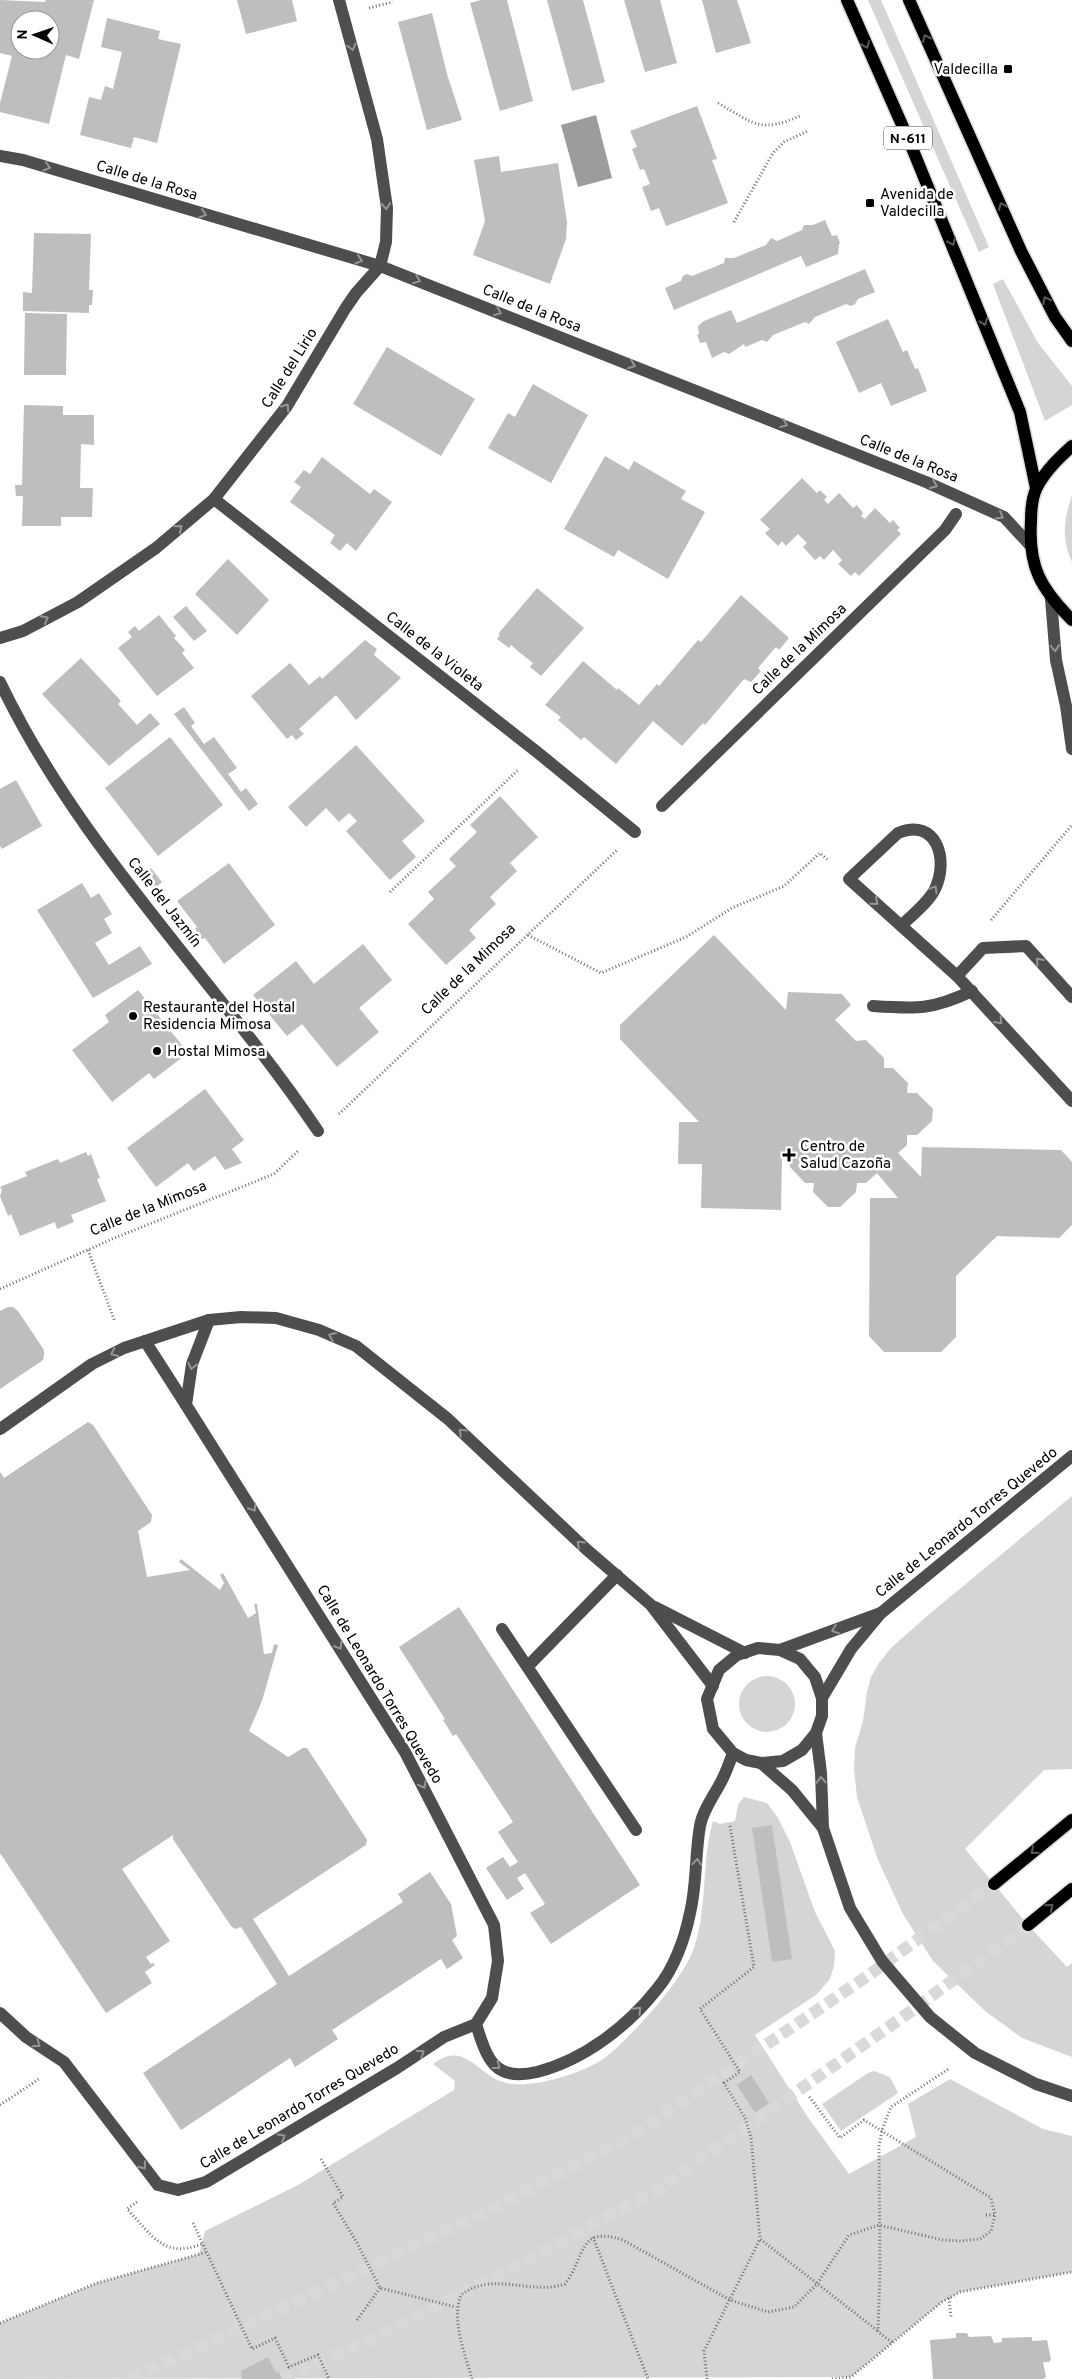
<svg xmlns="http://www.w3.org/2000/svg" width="1072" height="2379" font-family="Overpass,sans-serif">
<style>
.green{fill:#d5d5d5}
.water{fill:#9c9c9c}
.building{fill:#bebebe;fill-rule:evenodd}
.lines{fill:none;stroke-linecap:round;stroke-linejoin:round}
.major-tunnel{stroke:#d9d9d9;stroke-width:12;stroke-dasharray:12 6;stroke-linecap:butt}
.major-casing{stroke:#dbdbdb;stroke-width:15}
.path{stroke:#707070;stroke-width:3;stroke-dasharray:1 2.5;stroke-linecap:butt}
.minor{stroke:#4e4e4e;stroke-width:12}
.major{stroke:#000;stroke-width:12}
.oneway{stroke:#595959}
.oneway2{stroke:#959595}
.poi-dot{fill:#000;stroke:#fff;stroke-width:2}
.labels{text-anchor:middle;stroke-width:5;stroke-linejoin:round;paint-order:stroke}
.shield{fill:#fff;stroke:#4c4c4c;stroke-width:1}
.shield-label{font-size:14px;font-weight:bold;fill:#000}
.poi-label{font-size:15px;fill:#000;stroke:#fff;text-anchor:start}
.street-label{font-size:15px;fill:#000;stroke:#fff}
</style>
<rect width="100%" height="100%" fill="#fff"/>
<!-- green -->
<g class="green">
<path d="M868,0H881L989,247L979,252Z"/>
<path d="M1003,279L1038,343L1072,386V405L1045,421L993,284Z"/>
<path d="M1072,495V562C1061,539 1064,519 1072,495Z"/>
<path d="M1072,1496V1769L1044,1770L965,1849L1028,1925L1067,1967L1072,1963V2057L1022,2038L985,2011L933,1961L903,1914L878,1860L857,1797L854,1769L855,1748L863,1721L867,1692L871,1677L879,1663L891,1648L927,1616Z"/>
<circle cx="767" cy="1704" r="28"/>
<path d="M744,1797L767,1803L778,1818L790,1842L815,1912L835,1951L834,1966L830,1979L816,1995L755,2035L807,2116L849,2174L916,2137L908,2104L950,2079L1043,2129L1072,2136V2272L960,2292L942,2302L851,2377L0,2379V2323L97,2283L199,2254L205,2231L298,2185L454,2090L455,2081L433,2064C466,2039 478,2077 506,2083C532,2089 586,2073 607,2056C633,2035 683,1980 694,1948C708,1907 701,1863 713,1821L720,1824L735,1821L738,1805Z"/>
<path d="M874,2071L890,2077L898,2093L841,2131L822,2104L868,2073Z"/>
</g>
<!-- water -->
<path class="water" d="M596,115L612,178L578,187L561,125Z"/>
<!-- building -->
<g class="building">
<path d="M0,0L45,2L46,0H94L79,59L66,55L49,124L0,112V103L12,56L0,53ZM20,20H50V50H20Z"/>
<path d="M237,0H292L297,21L246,34Z"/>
<path d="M481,0H507L533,101L500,111L470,3Z"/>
<path d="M547,0H583L605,82L572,91Z"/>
<path d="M624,0H660L677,63L645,72Z"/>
<path d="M702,0H737L751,43L716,53Z"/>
<path d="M432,13L447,74L462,120L427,130L398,22Z"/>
<path d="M107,18L160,31L158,39L181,44L157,143L134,137L131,148L80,135L89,97L101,100L105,86L113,89L122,52L101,47Z"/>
<path d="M697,106L717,159L712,160L728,203L666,226L659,208L651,211L642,187L650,184L644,169L640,170L632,149L637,147L630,131Z"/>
<path d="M499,156L501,172L558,163L567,222L566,239L550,284L473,255L485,221L474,160Z"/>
<path d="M825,220L832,236L837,235L840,243L839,244L838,254L806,267L801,256L674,310L665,288L681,281L683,276L687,274L692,276L724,263L725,258H734L766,245L771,238L777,241L802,230L804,225H813Z"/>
<path d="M34,233L91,234L89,290H93L92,305H89V313L23,311V292L32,293Z"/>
<path d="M865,269L875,292L858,299L855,304L851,306L846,304L815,317L809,324L805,322L773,335L767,342L762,340L745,347L744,344L729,354L724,352L712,358L706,342L700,343L697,335L699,334L698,326L704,321L731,310L737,323Z"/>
<path d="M25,313L67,314L66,375H24Z"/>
<path d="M888,319L903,352L907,350L915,369L918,368L927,391L891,406L881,383L859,393L836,342Z"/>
<path d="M387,347L475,399L441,456L353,404Z"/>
<path d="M533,384L588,415L551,483L488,448L508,413L515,417Z"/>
<path d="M24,405L63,406V415H94V445L81,444L80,488H93L92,517H61V526H22L23,496H16L15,485H22Z"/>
<path d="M605,456L629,470L634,461L686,491L681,499L705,512L668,579L618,550L614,557L564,529Z"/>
<path d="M322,457L370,494L374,489L392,502L356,551L347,543L340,551L330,543L335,535L290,502L301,487L294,482L304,470L310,474Z"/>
<path d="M802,478L817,493L820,490L827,497L824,500L828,504L839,493L853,508L857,505L863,513L861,516L865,519L875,508L890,523L893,520L900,528L897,530L901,534L859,576L855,572L851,576L838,564L842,560L833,550L824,560L820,556L815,560L803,547L807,543L798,534L786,546L782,541L778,546L765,533L770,529L760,520Z"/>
<path d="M228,559L269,600L237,635L195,594Z"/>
<path d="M537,588L584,628L541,676L530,667L533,663L519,652L511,645L509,648L497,639L500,635L498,634Z"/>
<path d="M741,595L789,638L779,650L776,647L775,648L758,668L761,671L751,682L744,679L705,725L703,723L682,746L653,721L616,764L584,737L581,740L558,720L561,717L545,705L583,661L617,690L618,688L639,705L657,684L659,686L698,640L701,642Z"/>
<path d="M186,606L207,631L194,641L173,617Z"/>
<path d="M159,615L176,636L174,638L185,650L182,653L194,668L157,696L118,648L132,637L128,632L135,626L139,631Z"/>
<path d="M365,640L377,649L374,655L401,678L356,720L336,695L299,729L304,734L296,740L292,735L287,739L251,696L290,663L309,685L320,676L322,679Z"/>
<path d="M81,658L121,701L118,704L137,725L150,713L160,724L109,766L42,694Z"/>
<path d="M184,707L195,723L191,726L204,744L214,737L237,768L228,774L241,792L246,788L258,804L249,811L174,714Z"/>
<path d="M170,737L223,805L158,856L105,788Z"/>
<path d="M356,745L425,821L402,841L416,857L390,880L346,831L357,821L349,813L339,822L326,808L306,827L288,807Z"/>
<path d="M16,780L42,826L2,849L0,846V789Z"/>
<path d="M500,796L538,837L510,863L517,871L490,897L496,904L469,930L476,938L446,965L408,924L434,899L428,892L456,866L449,859L477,832L470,825Z"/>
<path d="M229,863L275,925L224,964L205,938L202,939L195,929L197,927L177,901Z"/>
<path d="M151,868L162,882L153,890L142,875Z"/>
<path d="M82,883L91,898L99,893L112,914L104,919L112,933L95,943L109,965L140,946L152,964L93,998L37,910Z"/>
<path d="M714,935L786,1010L788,992L842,994L851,1005L835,1020L856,1041L866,1040L884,1058V1068H893L908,1083L907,1093H917L933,1109L932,1121L917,1135H907V1145L898,1153L921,1177L922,1147L1061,1150L1072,1162V1225L1059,1238L997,1236L956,1276V1337L941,1352H884L869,1336L870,1198H898L877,1173L866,1183H857L856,1192L840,1207H828L813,1192L814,1183H805L790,1167V1158L782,1157L781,1210L701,1208L702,1164H678L679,1122H699L620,1039V1025Z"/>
<path d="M363,944L392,980L359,1008L379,1032L337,1067L302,1024L287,1036L253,995L296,961L314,984Z"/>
<path d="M138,990L188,1053L154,1079L149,1073L112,1102L72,1050L109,1022L105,1015Z"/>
<path d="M205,1089L244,1140L232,1149L242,1163L225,1170L215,1156L194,1171L188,1163L156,1187L127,1148Z"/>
<path d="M86,1152L88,1156L91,1154L100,1178L97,1179L106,1201L71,1215L74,1222L57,1229L55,1222L20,1236L11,1214L8,1216L0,1196L2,1190L0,1187L27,1176L25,1172L58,1159L60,1163Z"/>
<path d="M8,1307H13L18,1311L44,1350V1355L43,1360L0,1389V1311Z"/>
<path d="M88,1422L93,1425L152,1515L151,1522L138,1531L147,1577L190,1570L179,1562L181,1559L220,1590L224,1583L220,1575L223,1573L248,1618L256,1613L254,1604H257L264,1654L272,1653L274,1644L278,1645L262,1701L249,1731L288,1757L303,1748H307L367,1840L366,1845L253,1919L289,1976L403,1902L398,1894L430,1872L451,1904L457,1936L452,1940L463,1958L447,1969L441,1959L332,2030L338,2039L295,2067L290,2058L181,2130L143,2073L277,1984L241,1927L235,1929L231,1926L173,1839V1835L122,1869L170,1941L146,1957L151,1964L153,1963L155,1965L145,1972L152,1983L106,2013L0,1853V1472L4,1478Z"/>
<path d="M459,1607L640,1885L551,1944L530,1913L545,1904L525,1873L517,1878L524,1889L507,1900L486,1868L503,1857L510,1867L518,1862L498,1832L513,1822L456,1734L453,1736L443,1720L445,1719L399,1647Z"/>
<path d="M772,1825L792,1959L772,1962L752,1828Z"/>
<path d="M751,2075L769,2103L755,2113L737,2085Z"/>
<path d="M956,2333H967L969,2337L991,2336L994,2343L1002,2342V2338L1032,2337V2341L1047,2340L1051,2359L1049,2362H1043L1046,2377L1043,2379H933L930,2340L956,2338Z"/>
<path d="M268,2357L276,2373L279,2372L282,2379H242L241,2371Z"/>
</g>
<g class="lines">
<!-- major-tunnel -->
<g class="major-tunnel">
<path d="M131,2379L482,2214L630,2137L866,1977L994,1884"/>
<path d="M282,2379L372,2339L512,2268L660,2188L907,2014L1028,1925"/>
</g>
<!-- major casing -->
<g class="major-casing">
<g id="major">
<path d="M847,0L910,143L1020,412L1036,488"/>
<path d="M909,0L1021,251L1055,317L1072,341"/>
<path d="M1072,446C1059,458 1046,470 1037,487C1032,497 1031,510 1031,521C1028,567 1041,589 1072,620"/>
<path d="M994,1884L1072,1820"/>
<path d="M1028,1925L1072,1889"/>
</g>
</g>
<!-- path -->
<g class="path">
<path d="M369,8L393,2"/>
<path d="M718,103C755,124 760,134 802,115"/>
<path d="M734,222L773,153L784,142L808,131"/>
<path d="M390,892L518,770"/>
<path d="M991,920L1072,825"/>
<path d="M528,935L601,973L686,937L732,908L784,886L820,853L829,861"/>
<path d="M339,1114L617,850"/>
<path d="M88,1250L115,1322"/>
<path d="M0,1289L112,1239L274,1174L299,1150"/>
<path d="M730,1826L754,1967L700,2009L740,2072L724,2083L745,2118L751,2137L760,2239"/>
<path d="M0,2105L39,2079"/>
<path d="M321,2159L343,2197L333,2203L357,2243L380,2288L456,2307"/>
<path d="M137,2202L127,2209C152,2235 163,2259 202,2244"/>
<path d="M986,2215H995"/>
<path d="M193,2223L252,2349L275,2338L289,2367L318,2355L329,2379"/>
<path d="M593,2237L648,2379"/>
<path d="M949,2298L951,2317"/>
<path d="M357,2320L380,2288"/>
<path d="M0,2323L97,2283L207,2252"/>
<path d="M892,2342L878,2332L880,2271L879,2146L882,2130L891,2107L950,2068"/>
<path d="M472,2379C465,2353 451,2321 461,2295C494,2270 529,2296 565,2284C586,2257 577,2225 623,2240L730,2300L768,2312L794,2307L817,2284L849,2235L879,2225L943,2240L961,2241L980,2239L991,2231L995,2215L991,2198L864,2120L840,2138L808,2095"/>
<path d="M707,2379L704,2351L760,2239L878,2331"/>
<path d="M832,2379L851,2377L942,2302L960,2292L1072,2272"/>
</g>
<!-- minor -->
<g class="minor">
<path d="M0,156L23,160L380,266L926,482L1004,517L1029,544"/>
<path d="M214,499L537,752L635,832"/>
<path d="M1051,599L1056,660L1066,706L1072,749"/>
<path d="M0,638L23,631L78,602L156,548L214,499L287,406L345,309L356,293L380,266L386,242L387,208L377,139L339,0"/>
<path d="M0,682C79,848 216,980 318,1131"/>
<path d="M662,806L945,530L956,514"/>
<path d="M901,926C912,915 929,902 935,889C949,860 937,817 898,833L849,879L957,976"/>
<path d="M1072,997L1026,946L983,948L957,976L1072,1101"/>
<path d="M873,1006C917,1009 932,1010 972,991"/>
<path d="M145,1341L186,1405"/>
<path d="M0,1429L92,1364L124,1348L209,1320L241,1317L276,1318L319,1330L356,1346L448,1419L586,1549L651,1605L713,1686"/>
<path d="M655,1607L745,1653"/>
<path d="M502,1629L636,1830"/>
<path d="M780,1650L800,1659L815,1677L822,1698V1716L816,1733L802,1750L783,1761L761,1763L746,1760L733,1753L713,1729L707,1699L719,1670L737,1655L758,1648L780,1650L881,1613"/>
<path d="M528,1666L617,1575"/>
<path d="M822,1698L851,1649L881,1613L1072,1456"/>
<path d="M816,1733L821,1773L823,1828L850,1908L882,1961L930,2017L975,2053L1036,2084L1072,2096"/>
<path d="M761,1763L792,1790L823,1828"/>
<path d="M0,2013L26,2037L64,2062L158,2185L178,2190L206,2182L397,2068L444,2037L476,2024L492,1998L498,1961L494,1925L405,1752L186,1405L192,1364L209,1320"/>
<path d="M476,2024C487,2059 494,2082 537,2072C584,2060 628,2026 657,1989C674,1969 685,1938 690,1913C697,1884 695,1854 700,1826C703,1809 716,1793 723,1778C727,1770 730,1761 733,1753"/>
</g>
<!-- major -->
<use href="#major" class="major"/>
</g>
<!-- one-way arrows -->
<defs><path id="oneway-chevron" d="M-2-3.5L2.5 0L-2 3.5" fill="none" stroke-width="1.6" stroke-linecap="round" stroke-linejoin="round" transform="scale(1.25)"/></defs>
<g class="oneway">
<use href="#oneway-chevron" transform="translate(926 38) rotate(-114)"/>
<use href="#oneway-chevron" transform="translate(866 45) rotate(66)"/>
<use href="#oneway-chevron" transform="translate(1002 206) rotate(-114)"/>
<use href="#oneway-chevron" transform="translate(952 242) rotate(67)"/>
<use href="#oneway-chevron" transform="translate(1046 300) rotate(-117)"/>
<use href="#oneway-chevron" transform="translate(984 322) rotate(68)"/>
<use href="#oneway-chevron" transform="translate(1034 1851) rotate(141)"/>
<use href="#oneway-chevron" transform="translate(1050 1907) rotate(-39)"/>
</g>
<g class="oneway2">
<use href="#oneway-chevron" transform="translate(352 47) rotate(75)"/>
<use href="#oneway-chevron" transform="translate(47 167) rotate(17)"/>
<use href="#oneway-chevron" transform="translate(386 206) rotate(85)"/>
<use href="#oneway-chevron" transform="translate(203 214) rotate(17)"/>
<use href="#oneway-chevron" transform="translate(359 260) rotate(17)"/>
<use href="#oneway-chevron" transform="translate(417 280) rotate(21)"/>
<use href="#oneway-chevron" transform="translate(498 312) rotate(22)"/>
<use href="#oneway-chevron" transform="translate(632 365) rotate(21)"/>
<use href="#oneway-chevron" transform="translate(286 407) rotate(-55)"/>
<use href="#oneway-chevron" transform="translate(784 424) rotate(22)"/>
<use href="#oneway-chevron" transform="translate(934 485) rotate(23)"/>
<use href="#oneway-chevron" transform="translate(1000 516) rotate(31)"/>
<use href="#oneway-chevron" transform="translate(179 528) rotate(-41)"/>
<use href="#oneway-chevron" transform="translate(45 619) rotate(-28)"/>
<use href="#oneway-chevron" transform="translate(1055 648) rotate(85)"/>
<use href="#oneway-chevron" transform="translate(934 889) rotate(-59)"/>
<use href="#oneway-chevron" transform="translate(875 902) rotate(41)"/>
<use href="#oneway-chevron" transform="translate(1039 961) rotate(-132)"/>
<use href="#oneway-chevron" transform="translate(999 1021) rotate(48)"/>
<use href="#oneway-chevron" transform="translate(332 1336) rotate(-157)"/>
<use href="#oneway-chevron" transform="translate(114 1353) rotate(155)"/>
<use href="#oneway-chevron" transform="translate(192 1366) rotate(102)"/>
<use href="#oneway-chevron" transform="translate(462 1432) rotate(-136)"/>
<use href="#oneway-chevron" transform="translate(253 1508) rotate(57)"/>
<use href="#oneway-chevron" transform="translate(580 1544) rotate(-137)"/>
<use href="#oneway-chevron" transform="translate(835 1630) rotate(160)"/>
<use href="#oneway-chevron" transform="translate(339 1646) rotate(58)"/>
<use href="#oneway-chevron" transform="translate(821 1780) rotate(-93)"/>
<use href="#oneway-chevron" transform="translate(423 1785) rotate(62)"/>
<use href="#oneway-chevron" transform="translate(697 1862) rotate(-86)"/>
<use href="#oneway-chevron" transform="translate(638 2010) rotate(-47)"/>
<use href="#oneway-chevron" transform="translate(37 2044) rotate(34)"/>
<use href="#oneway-chevron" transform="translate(421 2053) rotate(-33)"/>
<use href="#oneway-chevron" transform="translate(497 2066) rotate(36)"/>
<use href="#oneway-chevron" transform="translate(282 2137) rotate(-31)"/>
<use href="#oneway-chevron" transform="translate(143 2166) rotate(52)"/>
</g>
<!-- markers -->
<g class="poi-dot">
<rect x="1003" y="64" width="10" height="10" rx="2.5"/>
<rect x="865" y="198" width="10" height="10" rx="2.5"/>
<circle cx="133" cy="1016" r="5"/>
<circle cx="157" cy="1051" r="5"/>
<path d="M786.5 1147.5h5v5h5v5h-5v5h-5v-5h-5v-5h5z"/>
</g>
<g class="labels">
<!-- shield labels -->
<rect class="shield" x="884" y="126.5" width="48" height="23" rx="4"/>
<g class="shield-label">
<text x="908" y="143">N-611</text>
</g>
<!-- poi labels -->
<g class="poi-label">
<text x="998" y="74" text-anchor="end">Valdecilla</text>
<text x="880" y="199">Avenida de<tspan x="880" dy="17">Valdecilla</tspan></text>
<text x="143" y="1012">Restaurante del Hostal<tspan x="143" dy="17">Residencia Mimosa</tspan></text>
<text x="167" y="1056">Hostal Mimosa</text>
<text x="800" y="1151">Centro de<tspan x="800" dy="17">Salud Cazoña</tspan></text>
</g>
<!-- street labels -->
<g class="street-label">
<text transform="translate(147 180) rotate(17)" y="5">Calle de la Rosa</text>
<text transform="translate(532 308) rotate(22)" y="5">Calle de la Rosa</text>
<text transform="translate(289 368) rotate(-58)" y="5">Calle del Lirio</text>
<text transform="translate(909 458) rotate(22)" y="5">Calle de la Rosa</text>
<text transform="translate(799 649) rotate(-44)" y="5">Calle de la Mimosa</text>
<text transform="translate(435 651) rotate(38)" y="5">Calle de la Violeta</text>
<text transform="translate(165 902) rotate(52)" y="5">Calle del Jazmín</text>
<text transform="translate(468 969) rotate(-44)" y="5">Calle de la Mimosa</text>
<text transform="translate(148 1208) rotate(-22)" y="5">Calle de la Mimosa</text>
<text transform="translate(966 1522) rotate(-39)" y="5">Calle de Leonardo Torres Quevedo</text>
<text transform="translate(380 1684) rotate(59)" y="5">Calle de Leonardo Torres Quevedo</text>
<text transform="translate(299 2106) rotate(-31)" y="5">Calle de Leonardo Torres Quevedo</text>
</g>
</g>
<!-- north arrow -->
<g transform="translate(35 35) rotate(272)"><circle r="24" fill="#ffffff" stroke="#999999"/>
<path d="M0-4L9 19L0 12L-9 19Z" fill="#000000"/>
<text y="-8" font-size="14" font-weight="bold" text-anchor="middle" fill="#000000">N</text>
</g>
</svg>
